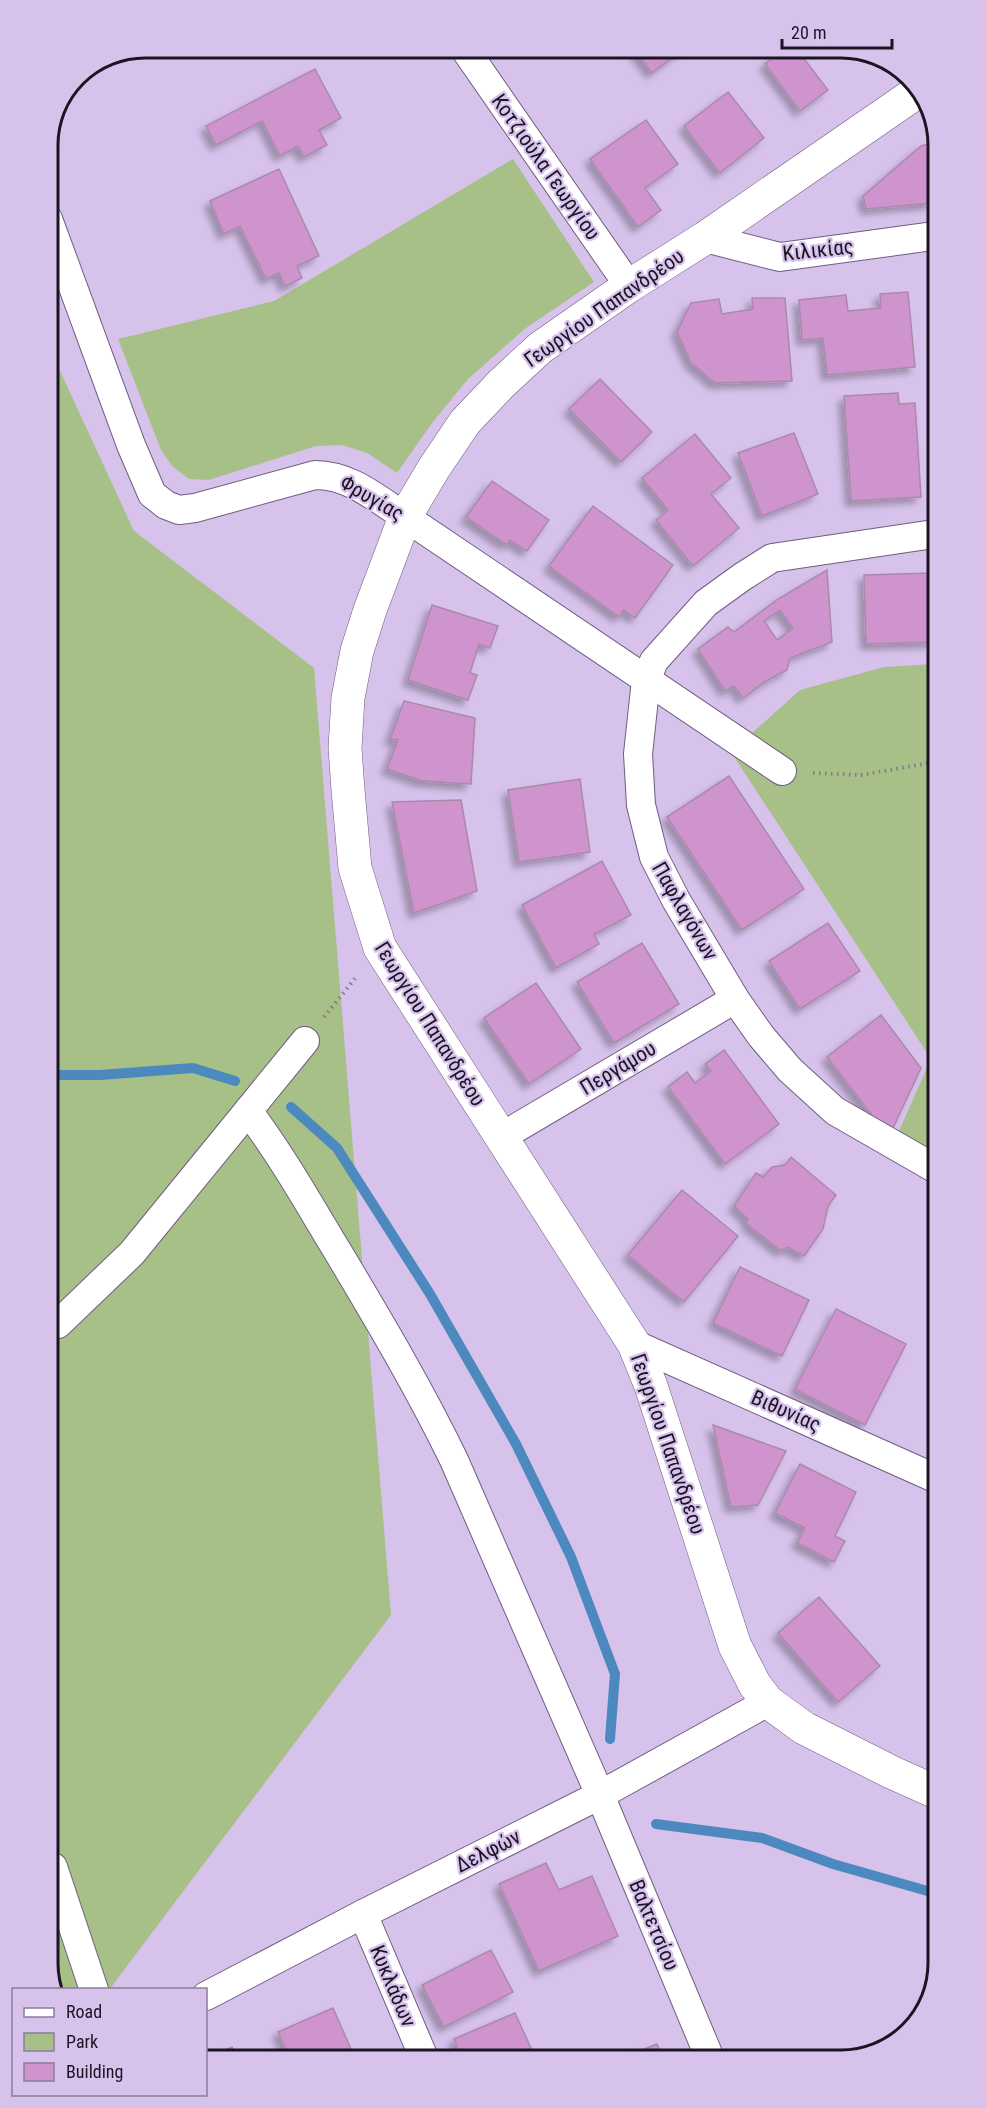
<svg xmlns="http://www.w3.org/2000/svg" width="986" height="2108" font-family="'Roboto Condensed',sans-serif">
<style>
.green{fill:#a7c087}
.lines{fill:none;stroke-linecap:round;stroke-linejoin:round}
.stream{stroke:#4b89bf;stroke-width:10}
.building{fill:#cf94ce;stroke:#ab89aa;stroke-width:1.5;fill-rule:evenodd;filter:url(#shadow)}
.minor-casing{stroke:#705d82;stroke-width:30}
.tertiary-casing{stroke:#705d82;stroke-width:34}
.path{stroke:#867795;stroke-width:4;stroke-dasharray:1.5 4.5;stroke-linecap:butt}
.minor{stroke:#fff;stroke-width:28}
.tertiary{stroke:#fff;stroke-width:33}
.labels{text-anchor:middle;stroke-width:4.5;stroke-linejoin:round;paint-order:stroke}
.street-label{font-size:21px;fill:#1b1422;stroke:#d7c2ec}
.rim{fill:none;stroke:#1b1422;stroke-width:3}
</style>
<defs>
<filter id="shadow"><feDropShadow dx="-5.5" dy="5.5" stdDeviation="3" flood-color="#0004"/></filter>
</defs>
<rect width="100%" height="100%" fill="#d7c2ec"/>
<!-- green -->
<g class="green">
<path d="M513,159L594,282L526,328L468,379L432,423L397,473L367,453L342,445L316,446L209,480L189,479L172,466L161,450L118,339L274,301Z"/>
<path d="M49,347L134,531L314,668L391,1615L109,1990L53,1989Z"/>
<path d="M934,664L936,1152L898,1133L931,1059L731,752L800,690L884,667Z"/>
</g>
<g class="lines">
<!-- stream -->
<g class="stream">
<path d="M51,1075H100L193,1068L235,1081"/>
<path d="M291,1107L337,1148L430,1294L516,1444L571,1557L615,1674L610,1739"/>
<path d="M656,1824L762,1838L833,1864L938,1894"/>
</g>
</g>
<!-- building -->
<g class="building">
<path d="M633,48H685L652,73Z"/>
<path d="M785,48H796L828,90L800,111L765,64Z"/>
<path d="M315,69L341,118L319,130L327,145L304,157L298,146L280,156L262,121L216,145L206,126Z"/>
<path d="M728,92L764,138L720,173L684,126Z"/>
<path d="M646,120L678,164L645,188L661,210L638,227L590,159Z"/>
<path d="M933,143V203L866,209L863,196L921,146Z"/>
<path d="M279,169L319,256L297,266L302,278L285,286L279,273L266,279L240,226L224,234L210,201Z"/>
<path d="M908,292L915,367L827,375L823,338L802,340L799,300L846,295L848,311L881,308L880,294Z"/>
<path d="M752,298H785L792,381L715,383L691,363L677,332L691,303L719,299L722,314L753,309Z"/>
<path d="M600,379L652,432L621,462L569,409Z"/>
<path d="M898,393L899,404L915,403L921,497L851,501L844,396Z"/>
<path d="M794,433L818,494L762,516L738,453Z"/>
<path d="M695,434L731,478L711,494L739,528L693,566L656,520L668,510L642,478Z"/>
<path d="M492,481L549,520L527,551L510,540L507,545L466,517Z"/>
<path d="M593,506L673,565L635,618L624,610L619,617L549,566Z"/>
<path d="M827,570L832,642L790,658L787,670L766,681L743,698L734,686L725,691L698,649L728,627L734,632L778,599ZM780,610L793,628L777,640L764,621Z"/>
<path d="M932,573L934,642L866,644L864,575Z"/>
<path d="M432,605L498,626L490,648L479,644L470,673L477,675L468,700L408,680Z"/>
<path d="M404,701L475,718L471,784L422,781L387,769L398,740L390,739Z"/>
<path d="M729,776L804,889L742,930L667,817Z"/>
<path d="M580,779L590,852L519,862L508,790Z"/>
<path d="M461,800L477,891L414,913L392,802Z"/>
<path d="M602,861L631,915L594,934L599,944L556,968L522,905Z"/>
<path d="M828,923L860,971L800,1009L769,961Z"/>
<path d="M642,943L679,1004L614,1043L577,982Z"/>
<path d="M536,983L581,1049L529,1084L484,1018Z"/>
<path d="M881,1015L921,1068L893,1128L874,1118L827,1057Z"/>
<path d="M724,1050L779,1124L725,1164L668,1087L687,1072L695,1083L711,1071L705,1064Z"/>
<path d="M791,1157L836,1195L828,1206L823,1229L804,1256L788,1247L781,1251L747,1224L748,1219L734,1206L756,1173L763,1177L772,1167L785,1165Z"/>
<path d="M682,1190L738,1236L684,1302L628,1255Z"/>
<path d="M740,1267L809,1300L782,1356L713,1323Z"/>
<path d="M836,1309L906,1344L865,1425L795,1389Z"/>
<path d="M713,1425L786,1451L758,1505L731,1507Z"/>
<path d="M800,1464L856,1492L835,1536L845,1541L834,1562L797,1543L805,1528L775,1513Z"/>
<path d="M819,1597L880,1666L838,1702L778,1633Z"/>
<path d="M546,1863L559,1890L592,1876L618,1936L539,1971L499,1884Z"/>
<path d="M491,1950L513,1992L444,2027L422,1985Z"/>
<path d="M333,2008L355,2058L290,2059L278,2032Z"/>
<path d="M515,2013L535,2057L462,2058L454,2039Z"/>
<path d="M657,2044L662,2056H627Z"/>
<path d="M232,2047L238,2059H206Z"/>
</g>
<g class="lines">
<!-- minor casing -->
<g class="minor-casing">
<g id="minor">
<path d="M464,48L629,286"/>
<path d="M48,219L131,445L152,494L166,505L179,510L195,508L315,475C350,475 376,498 405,517L782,771"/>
<path d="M705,238L780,257L933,236"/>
<path d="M934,534L772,558L742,577L706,603L654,661L646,680L638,754L641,805L654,857L676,900L735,999L761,1036L790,1070L835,1111L936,1169"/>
<path d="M248,1111C283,1157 311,1208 341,1257C381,1324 420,1390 454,1460L600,1795L709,2056"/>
<path d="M501,1137L735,999"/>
<path d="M58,1324L132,1253L305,1041"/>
<path d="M634,1344L937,1479"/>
<path d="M53,1867L94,1990"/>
<path d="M363,1914L424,2058"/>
<path d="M206,1996L363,1914L600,1795L768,1702"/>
</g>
</g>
<!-- tertiary casing -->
<g class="tertiary-casing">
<path id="tertiary" d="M917,92L705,238L629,286L540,348L501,384L465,422L434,468L405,517L370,610L357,651L348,698L345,748L348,790L355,868L380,948L634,1344L651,1386L735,1646L755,1685L768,1702L804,1728L891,1772L938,1793"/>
</g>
<!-- path -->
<g class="path">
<path d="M813,773L861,775L935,762"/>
<path d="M324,1017L357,976"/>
</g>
<!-- minor -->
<use href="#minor" class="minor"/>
<!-- tertiary -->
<use href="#tertiary" class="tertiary"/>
</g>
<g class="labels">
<!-- street labels -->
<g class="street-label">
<text transform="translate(546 167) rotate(55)" y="7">Κοτζιούλα Γεωργίου</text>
<text transform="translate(818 250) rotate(-6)" y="7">Κιλικίας</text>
<text transform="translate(604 308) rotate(-35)" y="7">Γεωργίου Παπανδρέου</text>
<text transform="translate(372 498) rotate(30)" y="7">Φρυγίας</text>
<text transform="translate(685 911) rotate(60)" y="7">Παφλαγόνων</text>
<text transform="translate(430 1024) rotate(58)" y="7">Γεωργίου Παπανδρέου</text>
<text transform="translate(618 1068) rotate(-31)" y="7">Περγάμου</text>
<text transform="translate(786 1411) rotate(24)" y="7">Βιθυνίας</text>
<text transform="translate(668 1444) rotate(71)" y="7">Γεωργίου Παπανδρέου</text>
<text transform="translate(488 1851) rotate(-27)" y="7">Δελφών</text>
<text transform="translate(654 1925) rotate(67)" y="7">Βαλτετσίου</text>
<text transform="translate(393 1986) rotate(67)" y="7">Κυκλάδων</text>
</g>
</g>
<!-- crop -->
<path d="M0 0H986V2108H0ZM145 58H841A87 87 0 0 1 928 145V1963A87 87 0 0 1 841 2050H145A87 87 0 0 1 58 1963V145A87 87 0 0 1 145 58Z" fill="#d7c2ec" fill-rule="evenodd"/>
<path class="rim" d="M145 58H841A87 87 0 0 1 928 145V1963A87 87 0 0 1 841 2050H145A87 87 0 0 1 58 1963V145A87 87 0 0 1 145 58Z"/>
<!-- legend -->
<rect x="12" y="1988" width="195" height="108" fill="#d7c2ec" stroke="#8c7c9b" stroke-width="1.5"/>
<rect x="24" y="2008" width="30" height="9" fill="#ffffff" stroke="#8c7c9b" stroke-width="1.5"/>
<text x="66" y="2018" font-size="18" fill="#1b1422">Road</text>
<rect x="24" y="2033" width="30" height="18" fill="#a7c087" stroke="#8c7c9b" stroke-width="1.5"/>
<text x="66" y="2048" font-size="18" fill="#1b1422">Park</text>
<rect x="24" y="2063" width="30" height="18" fill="#cf94ce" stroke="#8c7c9b" stroke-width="1.5"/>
<text x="66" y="2078" font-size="18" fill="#1b1422">Building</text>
<!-- scale -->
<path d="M782 39v9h110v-9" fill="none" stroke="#1b1422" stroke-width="3"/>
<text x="791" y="39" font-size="18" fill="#1b1422" stroke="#d7c2ec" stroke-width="4.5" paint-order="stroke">20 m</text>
</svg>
